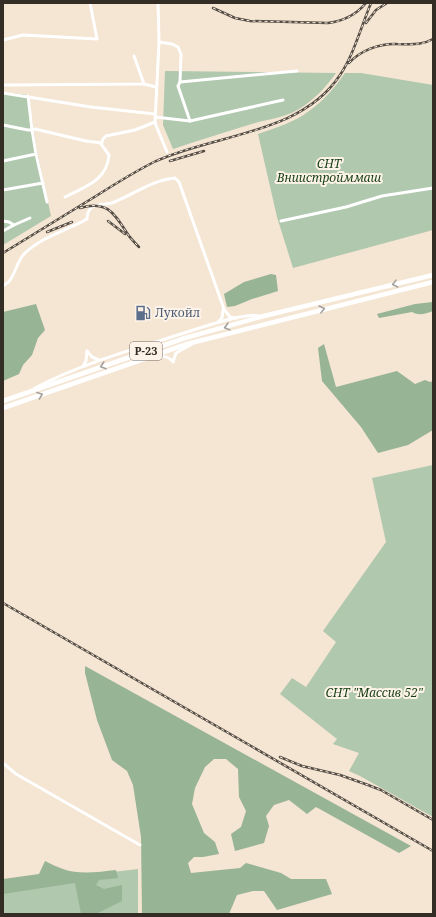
<svg xmlns="http://www.w3.org/2000/svg" width="436" height="917" font-family="'Noto Serif',serif">
<style>
.green{fill:#b0c8ae}
.forest{fill:#97b494}
.lines{fill:none;stroke-linecap:round;stroke-linejoin:round}
.minor{stroke:#fff;stroke-width:3}
.highway{stroke:#fff;stroke-width:4.5}
.rail-casing{stroke:#554d44;stroke-width:2.5}
.rail{stroke:#fdf3e8;stroke-width:1;stroke-dasharray:3;stroke-linecap:butt}
.oneway{stroke:#a3a09d}
.labels{text-anchor:middle;stroke-width:4;stroke-linejoin:round;paint-order:stroke}
.shield{fill:#fdf3e8;stroke:#706860;stroke-width:1}
.shield-label{font-size:11px;font-weight:bold;fill:#332d26}
.park-label{font-size:12px;font-style:italic;fill:#143e12;stroke:#fdf3e8}
.service-label{font-size:12px;fill:#4e5e75;stroke:#fdf3e8;text-anchor:start}
</style>
<rect width="100%" height="100%" fill="#f5e5d3"/>
<!-- green -->
<g class="green">
<path d="M165,71L336,73C326,87 314,100 299,109C286,117 270,119 255,123C228,131 200,140 173,149L163,125Z"/>
<path d="M345,73H361L433,85V230L293,268L277,217L258,134C275,128 295,122 309,111C324,101 335,87 345,73Z"/>
<path d="M3,92L28,95L37,151L51,216L3,245Z"/>
<path d="M433,465V817L360,776L349,771L359,753L333,744L337,739L280,694L292,678L306,687L336,642L323,631L386,542L372,478Z"/>
<path d="M138,869V914H3V885Z"/>
</g>
<!-- forest -->
<g class="forest">
<path d="M271,274L276,275L278,291L252,299L235,306L227,307L224,294L244,282Z"/>
<path d="M433,302V311C425,314 419,316 412,312L379,318L377,314L415,304Z"/>
<path d="M36,304L45,330L38,338L32,355L23,365L19,374L3,381V312Z"/>
<path d="M324,344L336,387L397,371L415,384L425,380L430,382L433,381V430L408,445L378,453L361,427L322,381L318,348Z"/>
<path d="M85,666L411,846L399,853L316,807L307,814L289,800L274,805L266,816L269,826L264,843L235,851L231,834L241,827L246,811L239,797L238,769L226,759H214L205,767L195,788L192,804L204,833L215,842L219,854L203,857H194L188,863L191,873L240,868L246,863L281,873L291,879H326L332,894L277,910L264,891H253L237,895L229,914H142L141,837L133,785L127,771L112,760L97,720L85,673Z"/>
<path d="M45,861C51,864 57,867 63,869C79,875 99,872 116,870L118,878L99,880L96,885L104,889L122,885V901L96,914H81L75,883L3,894V879L39,874Z"/>
</g>
<g class="lines">
<!-- minor -->
<g class="minor">
<path d="M158,3L159,42L155,123L167,152"/>
<path d="M3,40L23,35L97,39L90,3"/>
<path d="M159,42L172,44L178,47L181,54L180,82"/>
<path d="M144,84L156,87"/>
<path d="M3,85L144,84L134,56"/>
<path d="M3,93L91,107L155,114"/>
<path d="M28,96L32,130L35,129L86,141L102,143"/>
<path d="M155,117L190,121L283,100"/>
<path d="M190,121L178,86L180,82L297,71"/>
<path d="M3,125L28,130H32L36,154L3,161"/>
<path d="M36,154L47,202"/>
<path d="M3,190L43,183"/>
<path d="M65,197C84,187 107,181 109,155L101,144L103,139L106,136L135,130L155,122"/>
<path d="M3,221L9,222L14,225L30,218"/>
<path d="M281,221L346,207L382,196L433,188"/>
<path d="M3,231L14,225"/>
<path d="M3,286C5,284 9,283 10,280C16,272 17,261 25,253C43,236 66,231 87,219C87,215 88,211 91,208C97,203 105,205 112,203C133,195 152,180 175,178L179,182L224,309L230,317L237,318"/>
<path d="M218,322L222,318L223,310"/>
<path d="M87,351L92,357L99,360"/>
<path d="M153,358C161,356 168,355 173,362L176,353L192,344"/>
<path d="M83,366L86,361L87,351"/>
<path d="M35,388C81,364 131,350 181,334C200,328 241,313 260,316"/>
<path d="M3,763L16,774L140,845"/>
</g>
<!-- highway -->
<g class="highway">
<path d="M3,401L185,338L264,316L433,275"/>
<path d="M3,408L187,344L433,282"/>
</g>
<!-- rail casing -->
<g class="rail-casing">
<g id="rail">
<path d="M213,8L235,18L250,21L328,23C344,21 356,15 366,3"/>
<path d="M366,23L376,10L387,3"/>
<path d="M349,63C360,51 379,43 397,44C410,44 421,46 433,39"/>
<path d="M170,161L204,151"/>
<path d="M80,208C107,200 114,213 127,233C130,238 135,243 139,247"/>
<path d="M108,221L125,234"/>
<path d="M47,232L72,222"/>
<path d="M3,253C34,234 65,215 96,196C115,184 134,172 154,162C213,134 301,135 340,75C354,54 361,27 371,3"/>
<path d="M3,603L433,851"/>
<path d="M280,757L302,766L340,775L368,785L381,790L433,820"/>
</g>
</g>
<!-- rail -->
<use href="#rail" class="rail"/>
</g>
<!-- one-way arrows -->
<defs><path id="oneway-chevron" d="M-2-3.5L2.5 0L-2 3.5" fill="none" stroke-width="1.6" stroke-linecap="round" stroke-linejoin="round"/></defs>
<g class="oneway">
<use href="#oneway-chevron" transform="translate(395 284) rotate(166)"/>
<use href="#oneway-chevron" transform="translate(322 309) rotate(-14)"/>
<use href="#oneway-chevron" transform="translate(227 327) rotate(165)"/>
<use href="#oneway-chevron" transform="translate(103 366) rotate(161)"/>
<use href="#oneway-chevron" transform="translate(40 395) rotate(-20)"/>
</g>
<!-- icons -->
<defs>
<g id="fuel-bare" transform="scale(1.2)"><path d="M-5.5-6h7V0h2V4h1.3V-2.5L3-4.5l.8-.8L6-3V5H2.5V1h-1V6h-7ZM-4.2-4.7v3.2H.2V-4.7Z" fill="#5c6f8a" stroke="#fdf3e8" stroke-width="2.5" paint-order="stroke"/></g>
</defs>
<g fill-rule="evenodd">
<use href="#fuel-bare" x="143" y="313"/>
</g>
<g class="labels">
<!-- shield labels -->
<rect class="shield" x="130" y="342" width="32" height="18" rx="3"/>
<g class="shield-label">
<text x="146" y="355">Р-23</text>
</g>
<!-- park labels -->
<g class="park-label">
<text x="329" y="168">СНТ<tspan x="329" dy="14">Вниистройммаш</tspan></text>
<text x="374" y="697">СНТ "Массив 52"</text>
</g>
<!-- service labels -->
<g class="service-label">
<text x="155" y="317">Лукойл</text>
</g>
</g>
<!-- border -->
<rect width="436" height="917" fill="none" stroke="#332d26" stroke-width="8"/>
</svg>
